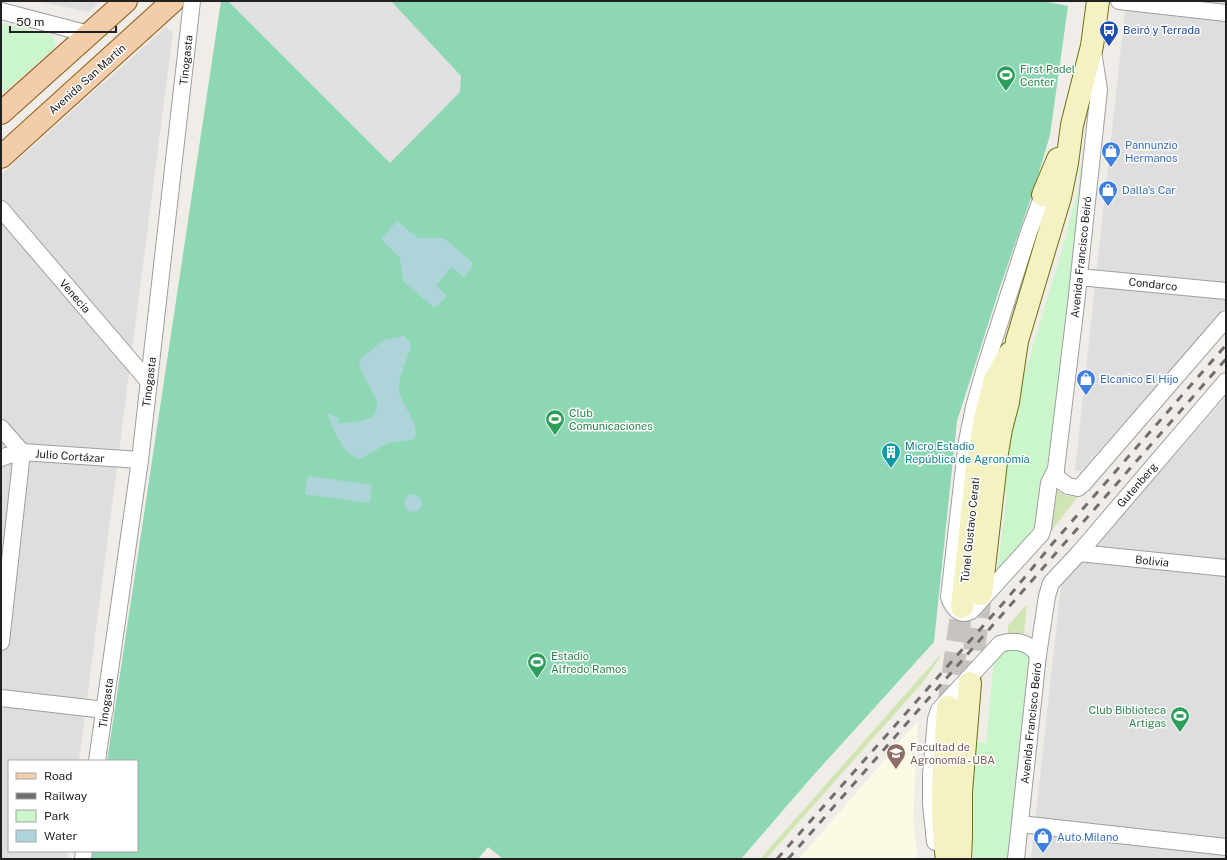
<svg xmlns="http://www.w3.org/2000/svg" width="1227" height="860" font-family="'Public Sans',sans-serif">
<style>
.residential{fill:#dfdede}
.education{fill:#fcfae5}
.grass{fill:#d1e5b3}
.park{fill:#cbf5ca}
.pitch{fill:#8ed7b4}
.parking{fill:#e1e1e1}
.water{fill:#add4d9}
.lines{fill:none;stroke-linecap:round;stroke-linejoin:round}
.secondary-tunnel{stroke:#c7c4c0;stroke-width:22;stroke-dasharray:22 11;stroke-linecap:butt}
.street-casing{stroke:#9e9e9e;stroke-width:18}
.secondary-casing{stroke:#6e6f10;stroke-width:24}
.primary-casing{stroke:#8e570f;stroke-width:24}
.street{stroke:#fff;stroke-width:16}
.secondary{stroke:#f4f2c2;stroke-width:22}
.primary{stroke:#f3ccaa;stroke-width:22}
.rail{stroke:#6f6f6f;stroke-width:3;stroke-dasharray:8 8;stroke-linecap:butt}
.labels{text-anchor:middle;stroke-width:3;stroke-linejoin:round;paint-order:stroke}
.transit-label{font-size:11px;fill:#164399;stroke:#fff;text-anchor:start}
.street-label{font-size:11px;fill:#212121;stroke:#fff}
.leisure-label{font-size:11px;fill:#27864d;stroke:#fff;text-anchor:start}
.shop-label{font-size:11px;fill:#366cbe;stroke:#fff;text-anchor:start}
.culture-label{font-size:11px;fill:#0d838f;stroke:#fff;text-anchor:start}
.education-label{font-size:11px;fill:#785e54;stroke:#fff;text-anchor:start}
</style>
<rect width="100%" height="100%" fill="#f0ede8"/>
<!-- residential -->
<g class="residential">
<path d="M36,1H101L89,12Z"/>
<path d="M1126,1H1226V306L1218,316L1081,471L1075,470Z"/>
<path d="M166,27L173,32L79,761H9V851H68L67,859H1V175Z"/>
<path d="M1226,397V859H1031L1061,585Z"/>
</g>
<!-- education -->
<path class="education" d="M918,721L913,819L918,859H799Z"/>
<!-- grass -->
<g class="grass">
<path d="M1054,487C1060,494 1070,499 1079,495L1049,534Z"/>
<path d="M1027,604L1024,633H1008V626Z"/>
<path d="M940,655L939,659L923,682L766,859H760Z"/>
</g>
<!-- park -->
<g class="park">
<path d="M5,24L53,35L56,47L1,95V27Z"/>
<path d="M1080,166H1086L1060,400L1046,470L1033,530L997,572L1007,494L1000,492L1018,395L1067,234L1068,226L1078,190Z"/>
<path d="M1009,648C1028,651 1030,651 1032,671H1027L1020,781L1011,859H974L971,838L972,742L986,743L994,660L1002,652Z"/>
</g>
<!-- pitch -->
<path class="pitch" d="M221,1H1043L1068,6L1050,135L1033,192L1000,287L957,421L934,642L810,779L741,859H503L488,847L478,859H92L93,851H137V761H107Z"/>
<!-- parking -->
<g class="parking">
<path d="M228,1H391L461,76L460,92L390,163Z"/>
<path d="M1027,671H1032L1020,781L1015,780Z"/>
</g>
<!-- water -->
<g class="water">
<path d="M397,221L418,238H444L472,262L473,267L464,278L452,267L436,285L447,296L438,306L433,307L403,281L400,258L381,239Z"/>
<path d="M404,336L409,341L411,347C408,356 399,378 399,386C399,404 417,418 416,436L413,440L388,443L363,458L358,459C340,450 334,431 327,413L338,418V423C353,423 386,422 375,397C370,386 362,376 359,363L361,358L384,340Z"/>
<path d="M308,476L372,485L370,503L305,494Z"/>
<circle cx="413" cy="503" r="9"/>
</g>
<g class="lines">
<!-- secondary-tunnel -->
<g class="secondary-tunnel">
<path d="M970,683L981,594"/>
<path d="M948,707L962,607"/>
</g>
<!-- street casing -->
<g class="street-casing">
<g id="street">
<path d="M1119,1L1226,13"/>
<path d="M1,11L89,34"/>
<path d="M1093,51L1099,90L1076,304L1056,469V477L1068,486L1078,488L1083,484L1226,319"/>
<path d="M1043,195L1029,232L985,368L974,407L967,441L949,597C952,607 960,617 971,611L1041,534L1043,528L1049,483L1056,469"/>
<path d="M1,209L149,382"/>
<path d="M1079,277L1226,291"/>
<path d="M1,428L22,452L1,642"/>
<path d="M1,458L6,456L22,452L140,460"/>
<path d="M1079,553L1226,568"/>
<path d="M1,698L105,710"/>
<path d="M97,761L140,460L192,1"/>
<path d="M1020,824L1226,847"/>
<path d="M935,842L931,804V774L936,719L939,710L1000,644C1013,639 1030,642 1038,655"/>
<path d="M83,859L84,851"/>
<path d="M1016,859L1038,655L1047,596L1051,583L1079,553L1226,381"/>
</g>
</g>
<!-- secondary casing -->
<g class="secondary-casing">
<g id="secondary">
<path d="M1043,195L1058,159"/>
<path d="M981,594L997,453L1001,429L1008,402L1017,341L1060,197L1067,163L1072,125L1092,46L1098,1"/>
<path d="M962,607L977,467L985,419L995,380L1010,353"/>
<path d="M947,859C939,809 945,757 948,707"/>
<path d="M960,859L961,836V792L970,683"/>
</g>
</g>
<!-- primary casing -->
<g class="primary-casing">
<g id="primary">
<path d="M1,113L126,1"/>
<path d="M1,157L173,1"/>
</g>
</g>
<!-- street -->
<use href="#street" class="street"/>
<!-- secondary -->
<use href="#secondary" class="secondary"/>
<!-- primary -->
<use href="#primary" class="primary"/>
<!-- rail -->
<g class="rail">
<path d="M777,859L1006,600L1053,543L1226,345"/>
<path d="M788,859L1226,359"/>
</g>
</g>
<!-- icons -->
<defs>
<g id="bus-pin" transform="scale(1)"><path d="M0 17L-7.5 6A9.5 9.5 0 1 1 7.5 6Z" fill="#1a4fb4" stroke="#fff"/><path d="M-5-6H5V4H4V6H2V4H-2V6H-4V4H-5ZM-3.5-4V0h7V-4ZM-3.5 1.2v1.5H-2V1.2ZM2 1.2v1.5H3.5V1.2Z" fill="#fff"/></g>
<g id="stadium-pin" transform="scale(1)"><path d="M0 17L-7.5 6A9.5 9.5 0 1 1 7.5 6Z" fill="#2e9e5b" stroke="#fff"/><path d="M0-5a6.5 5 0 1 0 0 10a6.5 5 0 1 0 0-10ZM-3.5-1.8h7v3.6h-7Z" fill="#fff"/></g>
<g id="shop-pin" transform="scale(1)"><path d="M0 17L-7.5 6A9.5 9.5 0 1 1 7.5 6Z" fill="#3f7fe0" stroke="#fff"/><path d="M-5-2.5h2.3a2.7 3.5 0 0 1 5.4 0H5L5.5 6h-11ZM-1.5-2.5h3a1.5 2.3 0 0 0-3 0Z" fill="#fff"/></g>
<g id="building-pin" transform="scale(1)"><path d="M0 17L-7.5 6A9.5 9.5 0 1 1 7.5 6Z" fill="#0f9aa8" stroke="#fff"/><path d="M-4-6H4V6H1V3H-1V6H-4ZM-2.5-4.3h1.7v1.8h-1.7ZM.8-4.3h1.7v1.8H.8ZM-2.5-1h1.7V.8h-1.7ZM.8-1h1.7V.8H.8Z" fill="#fff"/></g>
<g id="university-pin" transform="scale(1)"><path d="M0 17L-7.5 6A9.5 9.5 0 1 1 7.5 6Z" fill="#8d6e63" stroke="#fff"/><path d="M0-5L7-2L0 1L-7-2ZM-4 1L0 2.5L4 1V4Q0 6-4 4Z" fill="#fff"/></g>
</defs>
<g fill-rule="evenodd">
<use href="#bus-pin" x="1109" y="30"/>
<use href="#stadium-pin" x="1006" y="75"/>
<use href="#shop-pin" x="1111" y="151"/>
<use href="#shop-pin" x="1108" y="190"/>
<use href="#shop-pin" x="1086" y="379"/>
<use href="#stadium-pin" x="555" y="419"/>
<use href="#building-pin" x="891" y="452"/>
<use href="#stadium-pin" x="537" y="662"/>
<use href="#stadium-pin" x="1180" y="716"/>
<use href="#university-pin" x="896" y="753"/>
<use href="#shop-pin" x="1043" y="837"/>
</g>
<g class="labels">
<!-- transit labels -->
<g class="transit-label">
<text x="1123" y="34">Beiró y Terrada</text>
</g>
<!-- street labels -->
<g class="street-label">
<text transform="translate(186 60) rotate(-84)" y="4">Tinogasta</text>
<text transform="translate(87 79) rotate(-42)" y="4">Avenida San Martín</text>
<text transform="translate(1081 257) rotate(-84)" y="4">Avenida Francisco Beiró</text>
<text transform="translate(1153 284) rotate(6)" y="4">Condarco</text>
<text transform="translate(75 296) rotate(49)" y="4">Venecia</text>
<text transform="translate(149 382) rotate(-83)" y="4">Tinogasta</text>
<text transform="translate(70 456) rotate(4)" y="4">Julio Cortázar</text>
<text transform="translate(1137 485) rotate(-49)" y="4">Gutenberg</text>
<text transform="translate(970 530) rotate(-84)" y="4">Túnel Gustavo Cerati</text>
<text transform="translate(1152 561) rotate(6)" y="4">Bolivia</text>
<text transform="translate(106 703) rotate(-82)" y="4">Tinogasta</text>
<text transform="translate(1031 723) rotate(-84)" y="4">Avenida Francisco Beiró</text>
</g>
<!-- leisure labels -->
<g class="leisure-label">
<text x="1020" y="73">First Padel<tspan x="1020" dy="13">Center</tspan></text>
<text x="569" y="417">Club<tspan x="569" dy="13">Comunicaciones</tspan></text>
<text x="551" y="660">Estadio<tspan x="551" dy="13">Alfredo Ramos</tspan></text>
<text x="1166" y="714" text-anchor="end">Club Biblioteca<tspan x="1166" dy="13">Artigas</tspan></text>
</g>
<!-- shop labels -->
<g class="shop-label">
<text x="1125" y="149">Pannunzio<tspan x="1125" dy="13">Hermanos</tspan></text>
<text x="1122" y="194">Dalla's Car</text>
<text x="1100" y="383">Elcanico El Hijo</text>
<text x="1057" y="841">Auto Milano</text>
</g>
<!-- culture labels -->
<g class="culture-label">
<text x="905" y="450">Micro Estadio<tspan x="905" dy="13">República de Agronomía</tspan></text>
</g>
<!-- education labels -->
<g class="education-label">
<text x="910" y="751">Facultad de<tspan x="910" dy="13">Agronomía - UBA</tspan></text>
</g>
</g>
<!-- border -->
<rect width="1227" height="860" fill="none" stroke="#212121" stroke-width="4"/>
<!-- legend -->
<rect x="8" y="760" width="130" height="92" fill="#ffffff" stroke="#a6a6a6"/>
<rect x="16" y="773" width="20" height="6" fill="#f3ccaa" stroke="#a6a6a6"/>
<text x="44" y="780" font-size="12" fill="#212121">Road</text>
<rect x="16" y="793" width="20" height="6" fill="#6f6f6f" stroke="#a6a6a6"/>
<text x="44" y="800" font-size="12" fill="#212121">Railway</text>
<rect x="16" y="810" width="20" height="12" fill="#cbf5ca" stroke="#a6a6a6"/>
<text x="44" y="820" font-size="12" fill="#212121">Park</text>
<rect x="16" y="830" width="20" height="12" fill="#add4d9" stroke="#a6a6a6"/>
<text x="44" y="840" font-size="12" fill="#212121">Water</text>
<!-- scale -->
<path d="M10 26v6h106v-6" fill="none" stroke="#212121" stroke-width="2"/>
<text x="16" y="26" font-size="12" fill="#212121" stroke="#ffffff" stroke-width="3" paint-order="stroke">50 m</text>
</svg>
